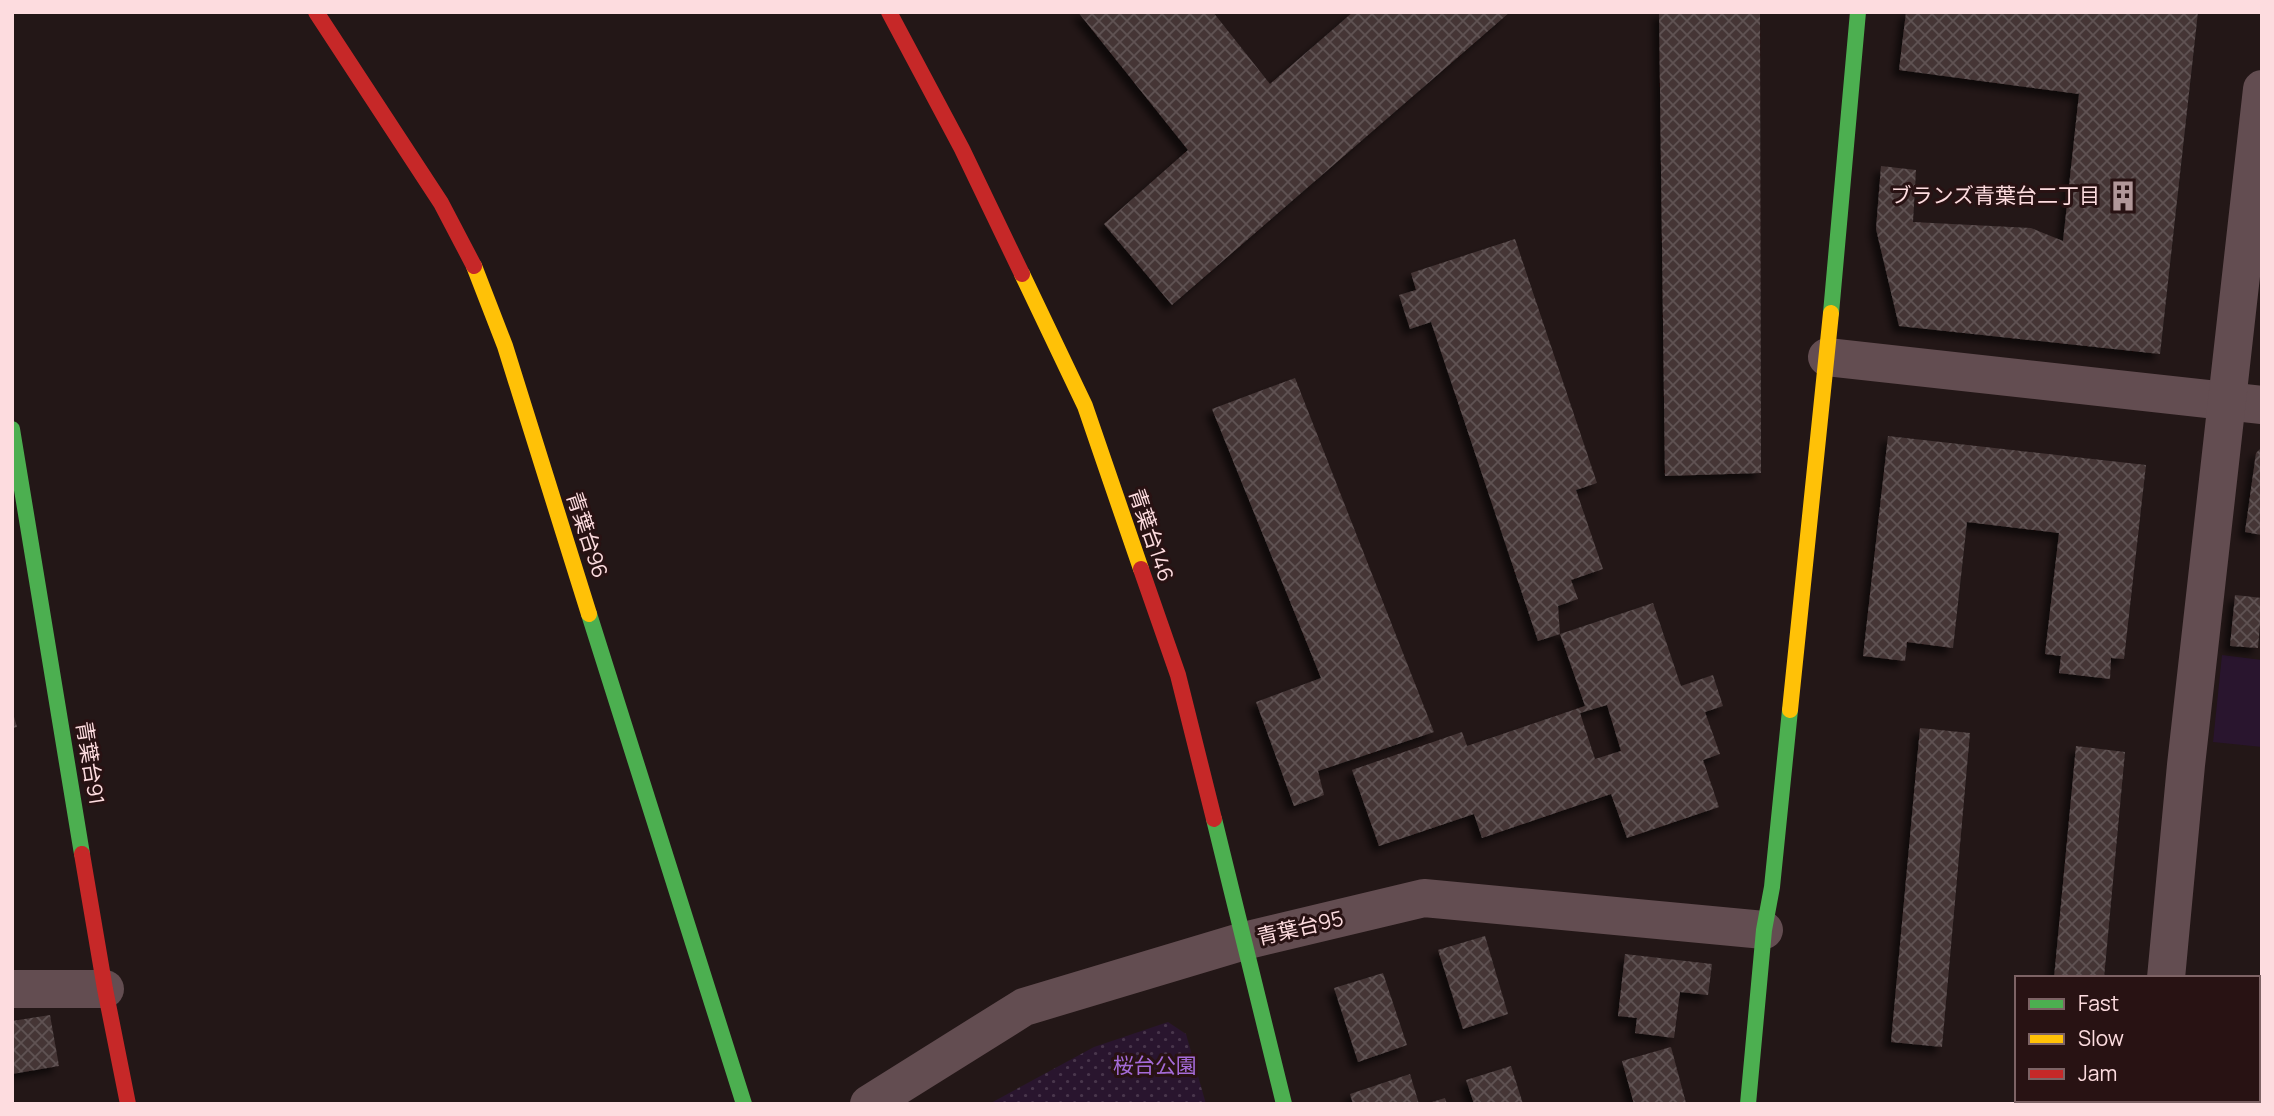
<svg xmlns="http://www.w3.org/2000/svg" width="2274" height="1116" font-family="Manrope,'Noto Sans JP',sans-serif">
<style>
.grass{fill:#29152e}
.park{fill:url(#park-dots)}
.building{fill:url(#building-cross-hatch);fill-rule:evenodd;filter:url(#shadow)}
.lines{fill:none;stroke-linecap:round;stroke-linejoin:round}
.street{stroke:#634d51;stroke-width:38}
.fast{stroke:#4caf50;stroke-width:16}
.slow{stroke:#ffc107;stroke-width:16}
.jam{stroke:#c62828;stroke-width:16}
.labels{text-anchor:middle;stroke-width:6;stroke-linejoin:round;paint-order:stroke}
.poi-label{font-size:21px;fill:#fddcdf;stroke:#281213;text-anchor:end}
.street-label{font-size:21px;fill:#fddcdf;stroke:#281213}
.park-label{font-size:21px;fill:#a56bd9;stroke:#281213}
</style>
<defs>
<pattern id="park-dots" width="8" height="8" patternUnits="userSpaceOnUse" patternTransform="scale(1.75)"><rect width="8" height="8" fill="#29152e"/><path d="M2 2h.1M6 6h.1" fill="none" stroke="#49364c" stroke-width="1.8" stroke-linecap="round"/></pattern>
<pattern id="building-cross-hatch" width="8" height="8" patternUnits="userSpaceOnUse" patternTransform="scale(1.75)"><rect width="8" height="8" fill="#443636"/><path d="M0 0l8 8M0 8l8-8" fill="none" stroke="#605253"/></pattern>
<filter id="shadow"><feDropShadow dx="-6" dy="6" stdDeviation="3.5" flood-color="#0009"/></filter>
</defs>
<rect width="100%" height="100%" fill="#231717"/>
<!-- grass -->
<path class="grass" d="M2222,655L2262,660V747L2213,742Z"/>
<!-- park -->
<path class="park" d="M1168,1022L1186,1034L1206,1104H989L1094,1047Z"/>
<!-- building -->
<g class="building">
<path d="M1078,12H1213L1270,84L1353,12H1510L1172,305L1104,224L1188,150Z"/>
<path d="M1659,12H1760L1761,473L1665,476Z"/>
<path d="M1906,12H2198L2160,354L1899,326L1876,229L1881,166L1916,170L1913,222L2031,228L2063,241L2079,94L1899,70Z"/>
<path d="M1515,239L1597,483L1576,490L1603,569L1571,580L1578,599L1558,606L1560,634L1538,641L1431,322L1410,329L1399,295L1416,290L1411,273Z"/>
<path d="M1295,378L1434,732L1318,771L1324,795L1294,806L1256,702L1321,678L1212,409Z"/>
<path d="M1888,436L2146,465L2124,659L2111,658L2110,679L2059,673L2061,656L2045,654L2059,533L1967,522L1953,648L1907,642L1905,661L1863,656Z"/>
<path d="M2262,447V535L2245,532L2256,453Z"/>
<path d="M2235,595L2262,598L2258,648L2230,646Z"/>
<path d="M1653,603L1681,686L1713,675L1723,706L1705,712L1720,754L1703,760L1719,807L1627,838L1611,794L1482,838L1474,814L1379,846L1352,770L1462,732L1467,746L1585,706L1560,634ZM1607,705L1621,751L1595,759L1580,713Z"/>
<path d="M12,710L17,727L12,728Z"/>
<path d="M1920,728L1970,733L1942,1047L1891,1042Z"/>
<path d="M2076,746L2125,752L2104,978H2054Z"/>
<path d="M1485,936L1508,1014L1463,1029L1438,950Z"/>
<path d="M1625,954L1712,964L1708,995L1680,992L1674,1038L1635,1033L1637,1018L1618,1016Z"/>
<path d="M1383,973L1407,1045L1358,1062L1334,988Z"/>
<path d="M50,1015L59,1066L12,1074V1021Z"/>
<path d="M1671,1047L1686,1103L1634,1104L1622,1061Z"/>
<path d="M1511,1066L1523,1104H1474L1466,1080Z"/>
<path d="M2258,1068H2262V1104H2189V1100H2258Z"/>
<path d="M1410,1074L1419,1104H1353L1350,1094Z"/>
<path d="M1445,1098L1447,1104H1429V1103Z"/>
</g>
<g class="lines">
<!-- street -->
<g class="street">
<path d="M1827,357L2262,405"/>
<path d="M2166,978L2186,765L2262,89"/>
<path d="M12,989H105"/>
<path d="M869,1104L1024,1007L1244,941L1424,898L1764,930"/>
<path d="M2154,1104L2155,1100"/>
</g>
<!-- fast -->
<g class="fast">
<path d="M1831,313L1858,12"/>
<path d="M12,429L82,854"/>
<path d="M589,614L744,1104"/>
<path d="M1214,819L1284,1104"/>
<path d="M1748,1104L1764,930L1772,887L1790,710"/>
</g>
<!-- slow -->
<g class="slow">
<path d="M474,266L505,346L589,614"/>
<path d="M1022,274L1085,406L1141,569"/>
<path d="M1790,710L1831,313"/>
</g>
<!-- jam -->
<g class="jam">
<path d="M316,12L441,203L474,266"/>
<path d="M889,12L962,149L1022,274"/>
<path d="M1141,569L1178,675L1214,819"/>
<path d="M82,854L105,989L128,1104"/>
</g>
</g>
<!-- icons -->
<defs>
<g id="building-bare" transform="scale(2.415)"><path d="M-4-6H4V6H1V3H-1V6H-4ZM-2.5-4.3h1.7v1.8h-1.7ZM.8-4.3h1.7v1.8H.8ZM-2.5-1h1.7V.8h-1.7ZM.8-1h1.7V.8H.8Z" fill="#b19799" stroke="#281213" stroke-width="2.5" paint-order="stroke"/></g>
</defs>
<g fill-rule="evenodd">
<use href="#building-bare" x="2123" y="196"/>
</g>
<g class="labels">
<!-- poi labels -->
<g class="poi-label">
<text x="2100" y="203">ブランズ青葉台二丁目</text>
</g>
<!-- street labels -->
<g class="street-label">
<text transform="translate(587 535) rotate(72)" y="7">青葉台96</text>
<text transform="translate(1151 535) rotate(71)" y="7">青葉台146</text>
<text transform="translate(90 763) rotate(81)" y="7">青葉台91</text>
<text transform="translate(1300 928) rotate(-13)" y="7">青葉台95</text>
</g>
<!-- park labels -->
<g class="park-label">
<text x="1155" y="1073">桜台公園</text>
</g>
</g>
<!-- border -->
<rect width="2274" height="1116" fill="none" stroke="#fddcdf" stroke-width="28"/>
<!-- legend -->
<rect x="2015" y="976" width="245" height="126" fill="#281213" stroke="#7d6365" stroke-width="2"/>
<rect x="2029" y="999" width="35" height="10" fill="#4caf50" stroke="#7d6365" stroke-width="2"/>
<text x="2078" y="1011" font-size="21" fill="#fddcdf">Fast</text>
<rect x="2029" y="1034" width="35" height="10" fill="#ffc107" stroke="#7d6365" stroke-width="2"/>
<text x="2078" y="1046" font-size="21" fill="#fddcdf">Slow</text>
<rect x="2029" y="1069" width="35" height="10" fill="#c62828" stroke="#7d6365" stroke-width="2"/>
<text x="2078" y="1081" font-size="21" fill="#fddcdf">Jam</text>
</svg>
